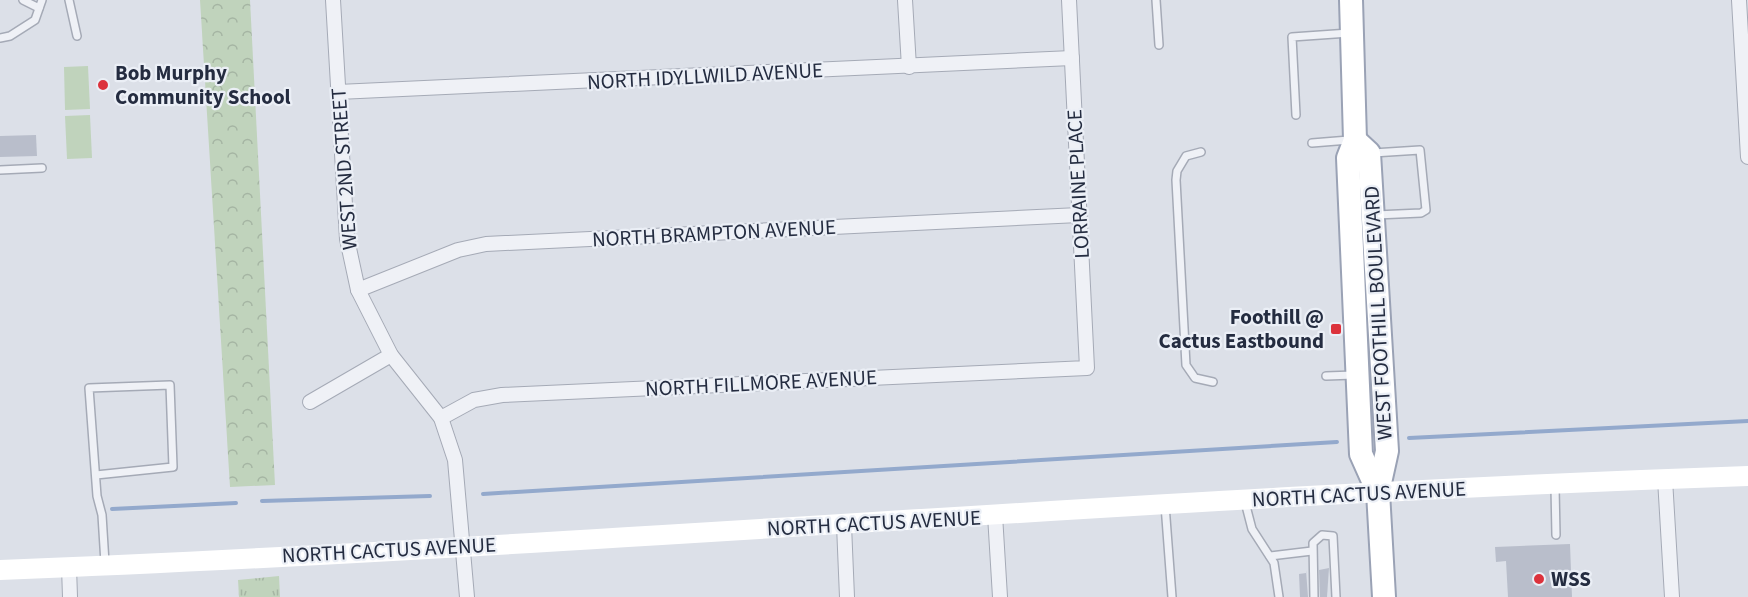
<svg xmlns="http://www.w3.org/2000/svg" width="1748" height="597" font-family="'Source Sans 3',sans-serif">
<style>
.grass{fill:url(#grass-tufts)}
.park{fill:url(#park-crowns)}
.pitch{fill:#c0d3bc}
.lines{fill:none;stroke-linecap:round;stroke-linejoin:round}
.stream{stroke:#93a9cc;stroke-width:4}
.building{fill:#b9becb}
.lane-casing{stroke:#a5aab6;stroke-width:10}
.street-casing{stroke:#a5aab6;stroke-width:16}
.primary-casing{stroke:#9aa2b5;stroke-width:26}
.lane{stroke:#eff1f6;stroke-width:7}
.street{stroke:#eff1f6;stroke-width:14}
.secondary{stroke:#fff;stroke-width:20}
.primary{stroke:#fff;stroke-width:22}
.poi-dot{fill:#dc323c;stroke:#ebeff6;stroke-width:2}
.labels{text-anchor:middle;stroke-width:4.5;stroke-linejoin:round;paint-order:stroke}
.poi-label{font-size:21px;font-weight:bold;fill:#242c40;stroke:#ebeff6;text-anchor:start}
.street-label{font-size:21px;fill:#242c40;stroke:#ebeff6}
</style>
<defs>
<pattern id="grass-tufts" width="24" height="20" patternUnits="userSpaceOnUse" patternTransform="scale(1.5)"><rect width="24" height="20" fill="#c0d3bc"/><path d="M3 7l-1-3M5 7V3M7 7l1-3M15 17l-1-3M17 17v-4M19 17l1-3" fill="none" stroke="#a5b5a3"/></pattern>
<pattern id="park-crowns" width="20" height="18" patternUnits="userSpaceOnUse" patternTransform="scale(1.5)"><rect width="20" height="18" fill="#c0d3bc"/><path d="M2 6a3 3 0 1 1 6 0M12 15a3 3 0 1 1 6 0" fill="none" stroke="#a5b5a3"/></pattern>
</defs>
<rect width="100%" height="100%" fill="#dce0e8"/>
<!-- grass -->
<path class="grass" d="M279,576L280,597H239L238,580Z"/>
<!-- park -->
<path class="park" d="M200,0H250L275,485L230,487Z"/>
<!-- pitch -->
<g class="pitch">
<path d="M88,66L90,109L65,110L64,67Z"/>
<path d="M90,115L92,158L67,159L65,116Z"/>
</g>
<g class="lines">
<!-- stream -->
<g class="stream">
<path d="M1409,438L1748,421"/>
<path d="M483,494L1337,442"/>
<path d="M262,501L430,496"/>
<path d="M112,509L236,503"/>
</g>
</g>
<!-- building -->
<g class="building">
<path d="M36,135L37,156L0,157V136Z"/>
<path d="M1570,544L1572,597H1508L1506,561L1496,562L1495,547Z"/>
<path d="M1329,568L1327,597H1320L1319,570Z"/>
<path d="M1306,570L1308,597H1300L1299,574L1306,573Z"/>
</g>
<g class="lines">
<!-- lane casing -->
<g class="lane-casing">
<g id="lane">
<path d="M23,0L39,8"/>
<path d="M69,0L77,36"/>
<path d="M1156,0L1159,45"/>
<path d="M0,38L10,36L35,20L42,0"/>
<path d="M1296,115L1292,37L1349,33"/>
<path d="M1312,143L1349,140"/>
<path d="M1201,152L1186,156L1177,171L1176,180L1186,365L1195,378L1213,382"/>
<path d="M1373,153L1420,150L1426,210L1421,213L1376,215"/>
<path d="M0,170L42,168"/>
<path d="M1326,376L1354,375"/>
<path d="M96,475L173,467L170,385L89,388L97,496L102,515L105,563"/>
<path d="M1555,487L1556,535"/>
<path d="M1245,502L1252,529L1274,563L1279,597"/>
<path d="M1165,505L1172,597"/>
<path d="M1270,556L1312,551"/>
<path d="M1314,597L1313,543L1322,535L1333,536L1336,597"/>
</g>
</g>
<!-- street casing -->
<g class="street-casing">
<g id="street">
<path d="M333,0L347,239L358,290L391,355L441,418L455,460L467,597"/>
<path d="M905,0L909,67"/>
<path d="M1739,0L1748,157"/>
<path d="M338,92L1072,58"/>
<path d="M358,290L458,250L486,244L1079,215"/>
<path d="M310,402L391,355"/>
<path d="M441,418L474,400L502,395L1087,368L1069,0"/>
<path d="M1665,479L1672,597"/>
<path d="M995,515L1000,597"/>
<path d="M844,525L847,597"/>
<path d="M69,567L70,597"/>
</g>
</g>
<!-- primary casing -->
<g class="primary-casing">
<g id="primary">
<path d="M1351,0L1355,140L1348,158L1361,454L1378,492"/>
<path d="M1355,140L1369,153L1387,451L1378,492L1384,597"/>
</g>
</g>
<!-- lane -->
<use href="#lane" class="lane"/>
<!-- street -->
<use href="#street" class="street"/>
<!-- secondary -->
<path class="secondary" d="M0,570C583,547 1165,496 1748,476"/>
<!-- primary -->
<use href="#primary" class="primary"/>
</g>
<!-- markers -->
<g class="poi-dot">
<circle cx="103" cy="85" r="6"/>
<rect x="1330" y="323" width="12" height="12" rx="3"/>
<circle cx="1539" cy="579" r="6"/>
</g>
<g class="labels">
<!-- poi labels -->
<g class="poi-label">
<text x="115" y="80">Bob Murphy<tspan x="115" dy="24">Community School</tspan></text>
<text x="1324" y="324" text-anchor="end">Foothill @<tspan x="1324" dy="24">Cactus Eastbound</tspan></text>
<text x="1551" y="586">WSS</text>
</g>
<!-- street labels -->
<g class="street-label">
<text transform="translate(705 76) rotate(-3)" y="7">NORTH IDYLLWILD AVENUE</text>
<text transform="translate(344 169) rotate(-94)" y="7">WEST 2ND STREET</text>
<text transform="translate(1078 184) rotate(-93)" y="7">LORRAINE PLACE</text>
<text transform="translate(714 233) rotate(-3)" y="7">NORTH BRAMPTON AVENUE</text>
<text transform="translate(1378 313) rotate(-93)" y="7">WEST FOOTHILL BOULEVARD</text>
<text transform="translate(761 383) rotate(-3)" y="7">NORTH FILLMORE AVENUE</text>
<text transform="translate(1359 494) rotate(-3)" y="7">NORTH CACTUS AVENUE</text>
<text transform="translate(874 523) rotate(-3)" y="7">NORTH CACTUS AVENUE</text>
<text transform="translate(389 550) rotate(-3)" y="7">NORTH CACTUS AVENUE</text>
</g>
</g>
</svg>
